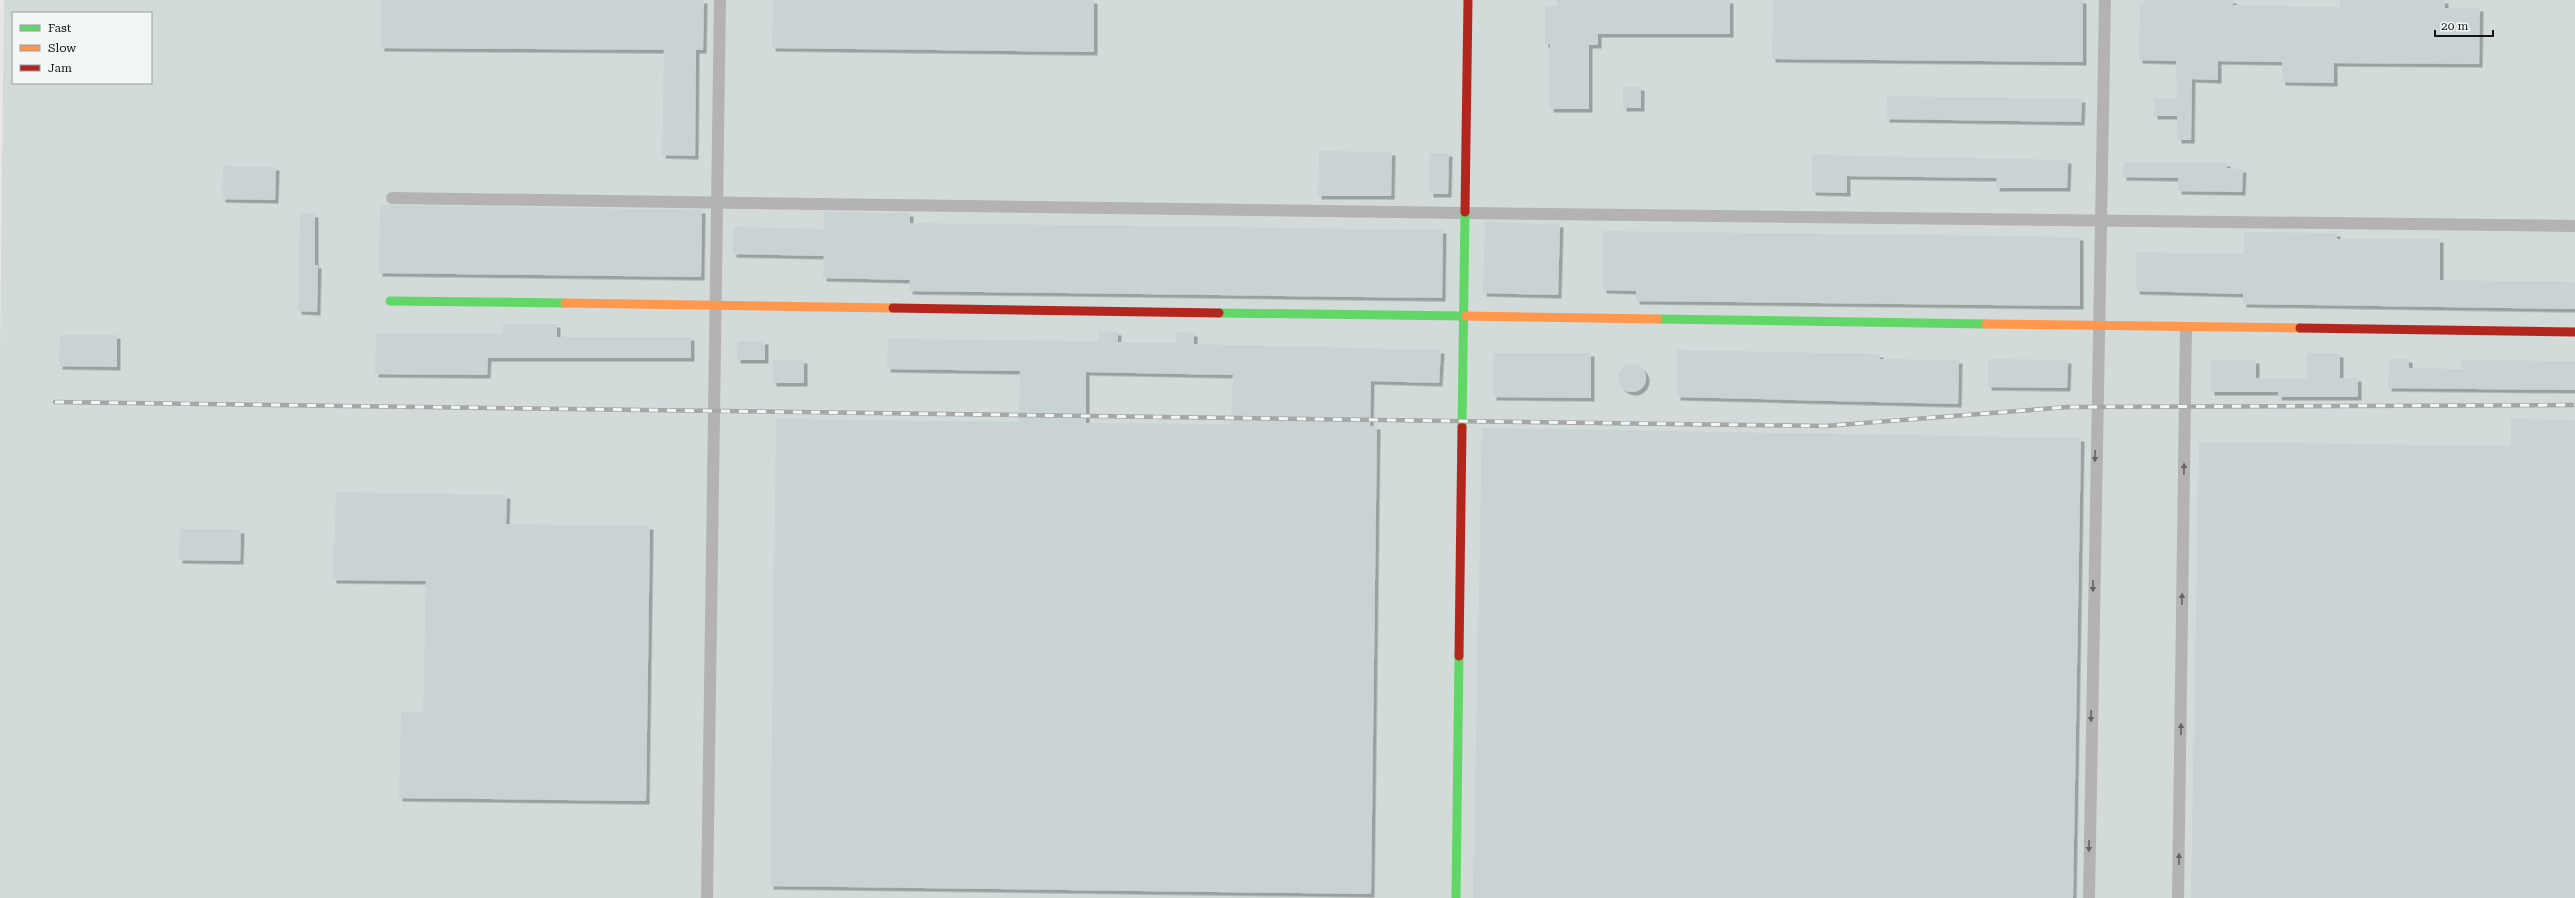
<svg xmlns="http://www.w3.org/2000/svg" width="2575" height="898" font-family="'Roboto Serif',serif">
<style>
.built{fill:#d2dada;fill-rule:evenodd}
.building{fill:#cad3d3;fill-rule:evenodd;filter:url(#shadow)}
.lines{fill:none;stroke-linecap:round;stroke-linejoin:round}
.lane{stroke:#b3b3b3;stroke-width:12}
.fast{stroke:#63d668;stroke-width:9}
.slow{stroke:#ff974d;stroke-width:9}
.jam{stroke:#b3261e;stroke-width:9}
.rail-casing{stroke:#a6a7a7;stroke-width:4.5}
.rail{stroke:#f2f6f6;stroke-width:3;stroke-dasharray:9;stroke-linecap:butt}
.oneway{fill:#646464}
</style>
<defs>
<filter id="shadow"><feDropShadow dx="3.5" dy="3.5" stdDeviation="0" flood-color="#0004"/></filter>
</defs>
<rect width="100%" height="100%" fill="#e6e8e8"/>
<!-- built -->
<path class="built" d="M4,0H2575V898H0V354ZM13,13H151V83H13Z"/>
<!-- building -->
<g class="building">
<path d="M381,0H704L703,50H696L695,156L662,155L664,50L381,48Z"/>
<path d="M773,0H1094V52L772,48Z"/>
<path d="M1557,0H1730V34H1598V45H1589V109H1550V44H1545V6H1557Z"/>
<path d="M1773,0H2083V62L1772,59Z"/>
<path d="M2144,0H2233V5L2340,7V0H2445V8H2480L2479,64L2334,63V83L2282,82V62L2218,61V80L2192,79L2191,140H2178L2177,116H2154V98H2177L2176,61L2139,60L2140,4H2144Z"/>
<rect x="1623" y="87" width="18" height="21"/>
<path d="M1887,96L2082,99L2081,122L1886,119Z"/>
<path d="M1319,151L1392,152L1391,196H1318Z"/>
<path d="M1430,153H1449L1448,194H1430Z"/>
<path d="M1812,155L2068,160L2067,188H1996L1997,178L1847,176V193L1812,192Z"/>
<path d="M2124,162L2227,163V168L2243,169L2242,192L2178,191V178L2123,177Z"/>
<path d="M223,166L276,167L275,200L222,199Z"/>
<path d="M380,205L702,210L701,277L379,273Z"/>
<path d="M824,212L910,213V223L1443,230L1442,298L909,291L910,280L823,278L824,256L733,254L734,227L824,229Z"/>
<path d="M300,213L315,214V265H318L317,312L298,311Z"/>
<path d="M1485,222L1560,224L1558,295L1483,293Z"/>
<path d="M1603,231L2080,237V306L1636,301V291L1603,290Z"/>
<path d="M2244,232L2337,233V239H2440V280L2575,282V309L2243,304V294L2136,291V252L2244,254Z"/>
<path d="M503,324H557V337H691V358H488L487,375L375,374L376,333L503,334Z"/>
<path d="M1099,331L1118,332V342L1176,343V332L1194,333V344L1441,350L1439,383L1371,381L1370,426H1377L1371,894L770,886L776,419L1019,422L1020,371L887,369L888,339L1099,341ZM1086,372L1233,375L1231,424L1086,423Z"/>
<path d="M60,335H117V367L59,366Z"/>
<path d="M738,341H765V360H737Z"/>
<path d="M1677,350L1880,354V359L1959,360L1958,404L1677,397Z"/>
<path d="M1494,353H1591V398L1493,397Z"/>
<path d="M2307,353L2340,354V378H2358V397H2278V392H2211V360H2256V378H2307Z"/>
<path d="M1988,359L2068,360L2067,388L1988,387Z"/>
<path d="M2389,359H2409V368L2462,369V360L2575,361V390L2388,388Z"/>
<rect x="773" y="360" width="31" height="23"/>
<circle cx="1632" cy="378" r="14"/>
<path d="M2511,419L2575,420V898H2191L2199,442L2511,446Z"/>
<path d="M1482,428L2081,438L2073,898H1473Z"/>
<path d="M336,492L507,495L506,524L650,526L646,801L399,798L401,712H423L426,581L333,580Z"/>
<path d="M180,529L241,530L240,561L179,560Z"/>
</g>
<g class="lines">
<!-- lane -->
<g class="lane">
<path d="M392,198L1464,213L2575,226"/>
<path d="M707,898L720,0"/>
<path d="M2089,898L2105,0"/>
<path d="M2178,898L2186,328"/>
</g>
<!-- fast -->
<g class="fast">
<path d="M390,301L565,303"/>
<path d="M1219,313L1466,316"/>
<path d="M1658,319L1986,324"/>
<path d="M1462,427L1465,212"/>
<path d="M1456,898L1459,656"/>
</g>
<!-- slow -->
<g class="slow">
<path d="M565,303L893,308"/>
<path d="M1466,316L1658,319"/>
<path d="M1986,324L2300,328"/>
</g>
<!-- jam -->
<g class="jam">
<path d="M1465,212L1468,0"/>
<path d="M893,308L1219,313"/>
<path d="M2300,328L2575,332"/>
<path d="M1459,656L1462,427"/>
</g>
<!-- rail casing -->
<g class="rail-casing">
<path id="rail" d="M55,402L1825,426L2068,407L2575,405"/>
</g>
<!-- rail -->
<use href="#rail" class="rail"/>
</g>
<!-- one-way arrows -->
<defs><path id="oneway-solid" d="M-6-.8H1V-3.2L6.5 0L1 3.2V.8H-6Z"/></defs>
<g class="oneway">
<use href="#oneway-solid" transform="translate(2095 456) rotate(91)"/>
<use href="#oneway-solid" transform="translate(2184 469) rotate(-89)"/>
<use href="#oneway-solid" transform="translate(2093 586) rotate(91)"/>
<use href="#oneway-solid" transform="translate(2182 599) rotate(-90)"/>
<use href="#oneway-solid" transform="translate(2091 716) rotate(91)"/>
<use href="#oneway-solid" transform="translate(2181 729) rotate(-89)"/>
<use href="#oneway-solid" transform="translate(2089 846) rotate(91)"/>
<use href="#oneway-solid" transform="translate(2179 859) rotate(-89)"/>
</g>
<!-- legend -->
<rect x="12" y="12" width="140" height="72" fill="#f2f6f6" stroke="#999c9c"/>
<rect x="20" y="25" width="20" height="6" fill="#63d668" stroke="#999c9c"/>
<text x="48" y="32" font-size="12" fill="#141616">Fast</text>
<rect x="20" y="45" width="20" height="6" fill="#ff974d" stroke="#999c9c"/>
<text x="48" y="52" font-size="12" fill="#141616">Slow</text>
<rect x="20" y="65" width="20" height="6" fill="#b3261e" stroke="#999c9c"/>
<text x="48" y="72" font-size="12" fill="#141616">Jam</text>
<!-- scale -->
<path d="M2435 30v6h58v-6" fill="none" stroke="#141616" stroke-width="2"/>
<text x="2441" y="30" font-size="12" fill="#141616" stroke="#f2f6f6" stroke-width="3" paint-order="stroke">20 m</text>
</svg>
